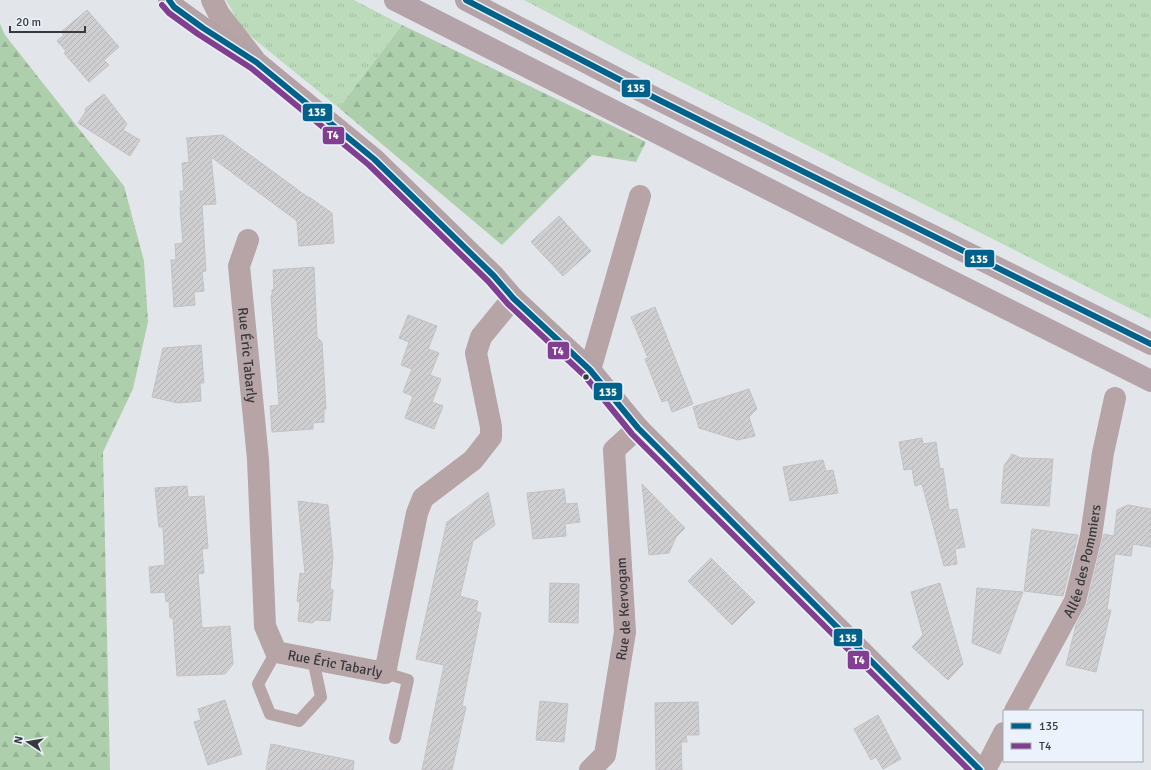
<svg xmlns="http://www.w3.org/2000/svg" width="1151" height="770" font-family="Signika,sans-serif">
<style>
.grass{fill:url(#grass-tufts)}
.forest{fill:url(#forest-firs)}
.building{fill:url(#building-hatch);stroke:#c2c1c4}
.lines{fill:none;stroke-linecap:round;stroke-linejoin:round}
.lane{stroke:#b6a4a7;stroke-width:12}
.street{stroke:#b6a4a7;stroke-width:22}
.secondary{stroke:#b3a2a6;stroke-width:22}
.primary{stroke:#b4a4a9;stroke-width:22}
.bus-1-casing{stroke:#ebf2fb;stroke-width:9}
.bus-2-casing{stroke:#ebf2fb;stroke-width:9}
.bus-1{stroke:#00628b;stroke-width:6}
.bus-2{stroke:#823f91;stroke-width:6}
.bus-dot{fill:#37393d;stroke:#ebf2fb;stroke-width:1.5}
.labels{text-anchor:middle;stroke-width:4;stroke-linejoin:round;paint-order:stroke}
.street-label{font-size:14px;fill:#37393d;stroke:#ebf2fb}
.line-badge{stroke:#ebf2fb;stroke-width:1.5}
.badge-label{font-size:11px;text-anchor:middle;font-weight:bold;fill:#fff}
</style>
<defs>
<pattern id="grass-tufts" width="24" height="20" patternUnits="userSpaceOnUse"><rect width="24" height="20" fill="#bcdbbb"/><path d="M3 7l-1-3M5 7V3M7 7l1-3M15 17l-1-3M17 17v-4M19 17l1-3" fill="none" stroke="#a2bda2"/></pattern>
<pattern id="forest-firs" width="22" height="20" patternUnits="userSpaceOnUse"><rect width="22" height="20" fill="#adcfac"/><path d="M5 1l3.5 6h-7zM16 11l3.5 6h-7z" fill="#95b295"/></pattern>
<pattern id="building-hatch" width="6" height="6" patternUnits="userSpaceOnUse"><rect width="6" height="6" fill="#cfced1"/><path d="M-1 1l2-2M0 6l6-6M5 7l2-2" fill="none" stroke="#b2b2b4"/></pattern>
</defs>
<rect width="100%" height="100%" fill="#e2e6ea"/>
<!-- grass -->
<g class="grass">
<path d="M226,0H354L402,25L339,108L243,30Z"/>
<path d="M524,0H1151V319L640,61Z"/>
</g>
<!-- forest -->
<g class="forest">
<path d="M0,24L5,35L124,186L144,261L148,322L133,389L103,452L110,770H0Z"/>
<path d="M402,25L646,142L636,162L592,155L502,245L339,108Z"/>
</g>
<!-- building -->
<g class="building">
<path d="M87,10L119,47L104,60L109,65L89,82L64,53L66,51L57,41L64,35L61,32Z"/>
<path d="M104,94L127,124L123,130L140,140L130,156L78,123L86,111L85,109Z"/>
<path d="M223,135L309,198V197L332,213L334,243L299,246L297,221L211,157L216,204L202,205L206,271L202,272L204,291L194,292L195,305L174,307L171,260H176L175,244L183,243L180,207L181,206L180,191H184L182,163L189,162L187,139L186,138Z"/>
<path d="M559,216L591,251L563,276L531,242Z"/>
<path d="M314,267L317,337L322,342L326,409H324V422L313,423V429L272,432L270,406L279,405L271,296L272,295V290L274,289L273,270Z"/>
<path d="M655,307L693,404L672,412L668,400L662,402L645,359L648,358L631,317Z"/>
<path d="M408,315L437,326L428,349L439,353L430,375L441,379L432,402L443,406L434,429L405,418L413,396L403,392L412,369L401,365L409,342L399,338Z"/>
<path d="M201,345L204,383H200L201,401L178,403L152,397L163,348Z"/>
<path d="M749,389L757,409L749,417L755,436L738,440L699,428L693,407Z"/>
<path d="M922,438L923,444L936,442L940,469L943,468L949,510L957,509L965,547L955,549L957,564L944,566L922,484L915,486L912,469L904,470L899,442Z"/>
<path d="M1012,454L1021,458L1053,459L1049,506L1001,503L1004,466Z"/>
<path d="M823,460L826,471L833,470L838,493L790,501L783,467Z"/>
<path d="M642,484L685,528L676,537L669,553L649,555Z"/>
<path d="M187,486L188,497L204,496L208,548L202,549L204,573L198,574L202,628L230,626L233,664L225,674L177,676L173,618H170L169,601L166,602L165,592L151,593L149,567L165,565L163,527H159L155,488Z"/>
<path d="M564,489L566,504L577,503L580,522L565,524L566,536L533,539L527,493Z"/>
<path d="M488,492L495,525L473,541L460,596L478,601L476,611L481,613L462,706L466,707L452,770H422L444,665L416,659L447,522Z"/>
<path d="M298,501L328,505L333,557L330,589L333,590L330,621L316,620L312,623L298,621L300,602L297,601L300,573L305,574Z"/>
<path d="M1128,505L1151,509V547L1133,544L1131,556L1115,554L1107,610H1111L1096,672L1066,665L1076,625L1087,604L1104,534L1114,536L1117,510Z"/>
<path d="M1032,529L1078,535L1063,596L1024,591Z"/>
<path d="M711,558L755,602L732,625L688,581Z"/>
<path d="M550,583L579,584L578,623L549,622Z"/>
<path d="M940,583L963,664L948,680L912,647L923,635L911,592Z"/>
<path d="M977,588L1023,592L1000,654L972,643Z"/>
<path d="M225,700L242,754L208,765L194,722L201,720L198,709Z"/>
<path d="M540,701L568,704L564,742L536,740Z"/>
<path d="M698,702L699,735H686L687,742H681L682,770H656L655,703Z"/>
<path d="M878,715L901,759L883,769L876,757L871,760L854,729Z"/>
<path d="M271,744L354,761L353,770H266Z"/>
</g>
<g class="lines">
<!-- lane -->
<g class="lane">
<path d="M276,652L258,684L270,714L299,721L321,697L313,659"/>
<path d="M385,673L408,680L395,738"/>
</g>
<!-- street -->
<g class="street">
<path d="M212,0L219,14L254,59"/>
<path id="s1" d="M248,240L239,266L258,459L265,626L276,652L385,673L417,513L423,498L473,460L491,437V427L476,353L481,337L513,298"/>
<path d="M590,370L640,196"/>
<path id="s2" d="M1015,711L1075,601L1091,536L1103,453L1115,398"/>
<path id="s3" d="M590,770L605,755L625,632L614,450L638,428"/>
<path d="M985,770L1004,733"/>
</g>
<!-- secondary -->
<path class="secondary" d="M169,0L174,7L203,28L256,62L374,159L494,276L513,298L590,370L638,428L980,770"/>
<!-- primary -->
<g class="primary">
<path d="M395,0L869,240L1151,381"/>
<path d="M466,0L655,98L1151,344"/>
</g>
<!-- bus-1 casing -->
<g class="bus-1-casing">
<g id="bus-1">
<path d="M169,0L174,7L203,28L256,62L374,159L494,276L513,298L590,370L638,428L980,770"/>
<path d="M466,0L655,98L1151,344"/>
</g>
</g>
<!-- bus-2 casing -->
<g class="bus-2-casing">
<path id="bus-2" d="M162,5L169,13L198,34L251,68L369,165L488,281L508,304L584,375L632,434L969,770"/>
</g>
<!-- bus-1 -->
<use href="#bus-1" class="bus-1"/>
<!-- bus-2 -->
<use href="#bus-2" class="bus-2"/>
</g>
<!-- markers -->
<circle class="bus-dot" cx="586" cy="377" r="3.5"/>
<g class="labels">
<!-- street labels -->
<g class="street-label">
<text dy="5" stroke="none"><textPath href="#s1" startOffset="117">Rue Éric Tabarly</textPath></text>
<text dy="5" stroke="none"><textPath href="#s2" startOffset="166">Allée des Pommiers</textPath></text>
<text dy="5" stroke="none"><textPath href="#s3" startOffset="169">Rue de Kervogam</textPath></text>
<text dy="5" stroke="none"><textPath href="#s1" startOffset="477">Rue Éric Tabarly</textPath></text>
</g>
</g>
<g class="line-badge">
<rect x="621" y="79" width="30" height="19" rx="4" fill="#00628b"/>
<rect x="302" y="103" width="31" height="19" rx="4" fill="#00628b"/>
<rect x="322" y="126" width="23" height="19" rx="4" fill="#823f91"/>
<rect x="964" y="249" width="31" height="19" rx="4" fill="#00628b"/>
<rect x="547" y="341" width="23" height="19" rx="4" fill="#823f91"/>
<rect x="593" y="382" width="30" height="19" rx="4" fill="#00628b"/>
<rect x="833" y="628" width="30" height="19" rx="4" fill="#00628b"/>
<rect x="847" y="650" width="23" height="20" rx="4" fill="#823f91"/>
</g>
<g class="badge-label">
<text x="636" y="92">135</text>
<text x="317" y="116">135</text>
<text x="333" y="139">T4</text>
<text x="979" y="263">135</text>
<text x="558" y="355">T4</text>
<text x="608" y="396">135</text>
<text x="848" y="642">135</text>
<text x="859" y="664">T4</text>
</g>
<!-- legend -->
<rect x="1003" y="710" width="140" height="52" fill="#ebf2fb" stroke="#a3a8af"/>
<rect x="1011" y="723" width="20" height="6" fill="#00628b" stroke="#a3a8af"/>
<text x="1039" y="730" font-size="12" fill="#37393d">135</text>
<rect x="1011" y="743" width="20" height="6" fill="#823f91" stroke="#a3a8af"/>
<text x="1039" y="750" font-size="12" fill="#37393d">T4</text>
<!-- north arrow -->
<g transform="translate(28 742) rotate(282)" stroke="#ebf2fb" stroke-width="3" paint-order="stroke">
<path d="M0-3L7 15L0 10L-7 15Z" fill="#37393d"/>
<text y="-6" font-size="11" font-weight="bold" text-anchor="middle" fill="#37393d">N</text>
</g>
<!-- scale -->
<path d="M10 26v6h75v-6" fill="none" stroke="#37393d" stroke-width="2"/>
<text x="16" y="26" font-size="12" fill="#37393d" stroke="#ebf2fb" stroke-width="3" paint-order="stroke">20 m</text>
</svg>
